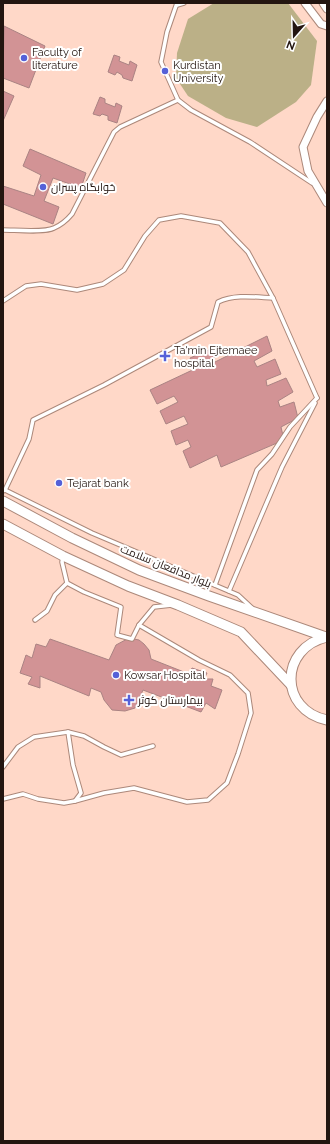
<svg xmlns="http://www.w3.org/2000/svg" width="330" height="1144" font-family="Raleway,Cairo,sans-serif">
<style>
.green{fill:#bbb087}
.building{fill:#d29395;stroke:#aa8383}
.lines{fill:none;stroke-linecap:round;stroke-linejoin:round}
.lane-casing{stroke:#ac887a;stroke-width:5.5}
.street-casing{stroke:#ac887a;stroke-width:9}
.secondary-casing{stroke:#ac887a;stroke-width:11}
.lane{stroke:#fff;stroke-width:3.5}
.street{stroke:#fff;stroke-width:7}
.secondary{stroke:#fff;stroke-width:9}
.poi-dot{fill:#5561d8;stroke:#fff;stroke-width:1.5}
.labels{text-anchor:middle;stroke-width:4;stroke-linejoin:round;paint-order:stroke}
.poi-label{font-size:11px;fill:#231510;stroke:#fff;text-anchor:start}
.street-label{font-size:11px;fill:#231510;stroke:#fff}
</style>
<rect width="100%" height="100%" fill="#ffd8c8"/>
<!-- green -->
<path class="green" d="M214,3H288L317,41L311,85L296,102L257,127L226,118L188,96L176,78L177,53L188,19Z"/>
<!-- building -->
<g class="building">
<path d="M4,26L45,46L29,88L3,78Z"/>
<path d="M114,55L120,57L119,61L129,65L130,61L137,65L132,81L123,78L122,75L117,72L115,75L108,72Z"/>
<path d="M3,91L14,96L3,121Z"/>
<path d="M100,97L105,99V103L115,107L116,103L122,106L117,123L108,120V116L102,114L100,116L93,114Z"/>
<path d="M30,149L86,173L81,188L53,178L44,201L59,207L53,224L3,204V186L34,196L41,175L23,166Z"/>
<path d="M267,336L272,351L254,361L257,367L275,359L281,374L266,380L267,386L286,378L293,392L278,401L280,407L294,402L298,418L281,427L284,440L221,467L217,455L190,468L183,451L191,447L188,440L176,445L171,431L188,424L184,416L166,424L160,411L178,402L174,396L157,404L150,390L201,366V361L193,364L190,358L211,349L215,357L210,360L211,364Z"/>
<path d="M129,638L139,640L144,644L149,650L151,659L189,674L192,668L207,673L204,679H213L211,686L222,690L215,709L206,703L201,712L143,690L135,708L125,711L112,710L104,700L101,692L91,688L89,696L40,676V688L28,684L32,677L20,673L26,655L32,658L36,644L46,647L50,639L109,660L116,645Z"/>
</g>
<g class="lines">
<!-- lane casing -->
<g class="lane-casing">
<g id="lane">
<path d="M177,3L167,32L161,62L178,100L191,110L250,142L312,183"/>
<path d="M182,3L177,5L184,3"/>
<path d="M3,230C15,230 45,233 54,228C61,225 67,220 72,214L114,132L120,127L178,100"/>
<path d="M3,301L26,286L41,284L77,290L103,284L124,270L145,236L159,220L181,216L220,223L248,252L273,298"/>
<path d="M5,490L29,439L33,420L104,385L211,327L218,302C235,294 254,297 273,298L317,398"/>
<path d="M3,491L5,490L92,533L238,595L252,608"/>
<path d="M63,557L62,562L67,583L84,592L121,607L117,635L132,639L139,625L154,607L172,605"/>
<path d="M215,585L257,470L272,454L290,427L317,398"/>
<path d="M229,591L282,467L315,403"/>
<path d="M35,620L47,611L55,595L67,583"/>
<path d="M3,767L18,747L34,737L68,732L84,736L104,747L121,755L153,746"/>
<path d="M3,799L23,794L38,799L64,803L75,801L81,793L73,765L68,732"/>
<path d="M75,801L104,793L134,788L187,802L208,800L227,783L238,754L251,713L248,693L230,675L199,660L139,625"/>
</g>
</g>
<!-- street casing -->
<g class="street-casing">
<g id="street">
<path d="M305,3L321,24L327,26"/>
<path d="M323,3L327,9"/>
<path d="M327,101L317,117L303,147L308,171L327,203"/>
</g>
</g>
<!-- secondary casing -->
<g class="secondary-casing">
<g id="secondary">
<path d="M3,501L72,538L139,570L209,596L326,637"/>
<path d="M3,524L63,556L128,586L178,605L241,632L291,685"/>
<path d="M327,637C279,648 279,710 327,720"/>
</g>
</g>
<!-- lane -->
<use href="#lane" class="lane"/>
<!-- street -->
<use href="#street" class="street"/>
<!-- secondary -->
<use href="#secondary" class="secondary"/>
</g>
<!-- markers -->
<g class="poi-dot">
<circle cx="24" cy="58" r="4"/>
<circle cx="165" cy="71" r="4"/>
<circle cx="43" cy="187" r="4"/>
<path d="M163 350h4v4h4v4h-4v4h-4v-4h-4v-4h4z"/>
<circle cx="59" cy="483" r="4"/>
<circle cx="116" cy="675" r="4"/>
<path d="M127 694h4v4h4v4h-4v4h-4v-4h-4v-4h4z"/>
</g>
<g class="labels">
<!-- poi labels -->
<g class="poi-label">
<text x="32" y="56">Faculty of<tspan x="32" dy="13">literature</tspan></text>
<text x="173" y="69">Kurdistan<tspan x="173" dy="13">University</tspan></text>
<text x="51" y="191">خوابگاه پسران</text>
<text x="174" y="354">Ta'min Ejtemaee<tspan x="174" dy="13">hospital</tspan></text>
<text x="67" y="487">Tejarat bank</text>
<text x="124" y="679">Kowsar Hospital</text>
<text x="138" y="704">بیمارستان کوثر</text>
</g>
<!-- street labels -->
<g class="street-label">
<text transform="translate(166 566) rotate(22)" y="4">بلوار مدافعان سلامت</text>
</g>
</g>
<!-- border -->
<rect width="330" height="1144" fill="none" stroke="#231510" stroke-width="8"/>
<!-- north arrow -->
<g transform="translate(294 36) rotate(200)" stroke="#ffffff" stroke-width="3" paint-order="stroke">
<path d="M0-3L7 15L0 10L-7 15Z" fill="#231510"/>
<text y="-6" font-size="11" font-weight="bold" text-anchor="middle" fill="#231510">N</text>
</g>
</svg>
